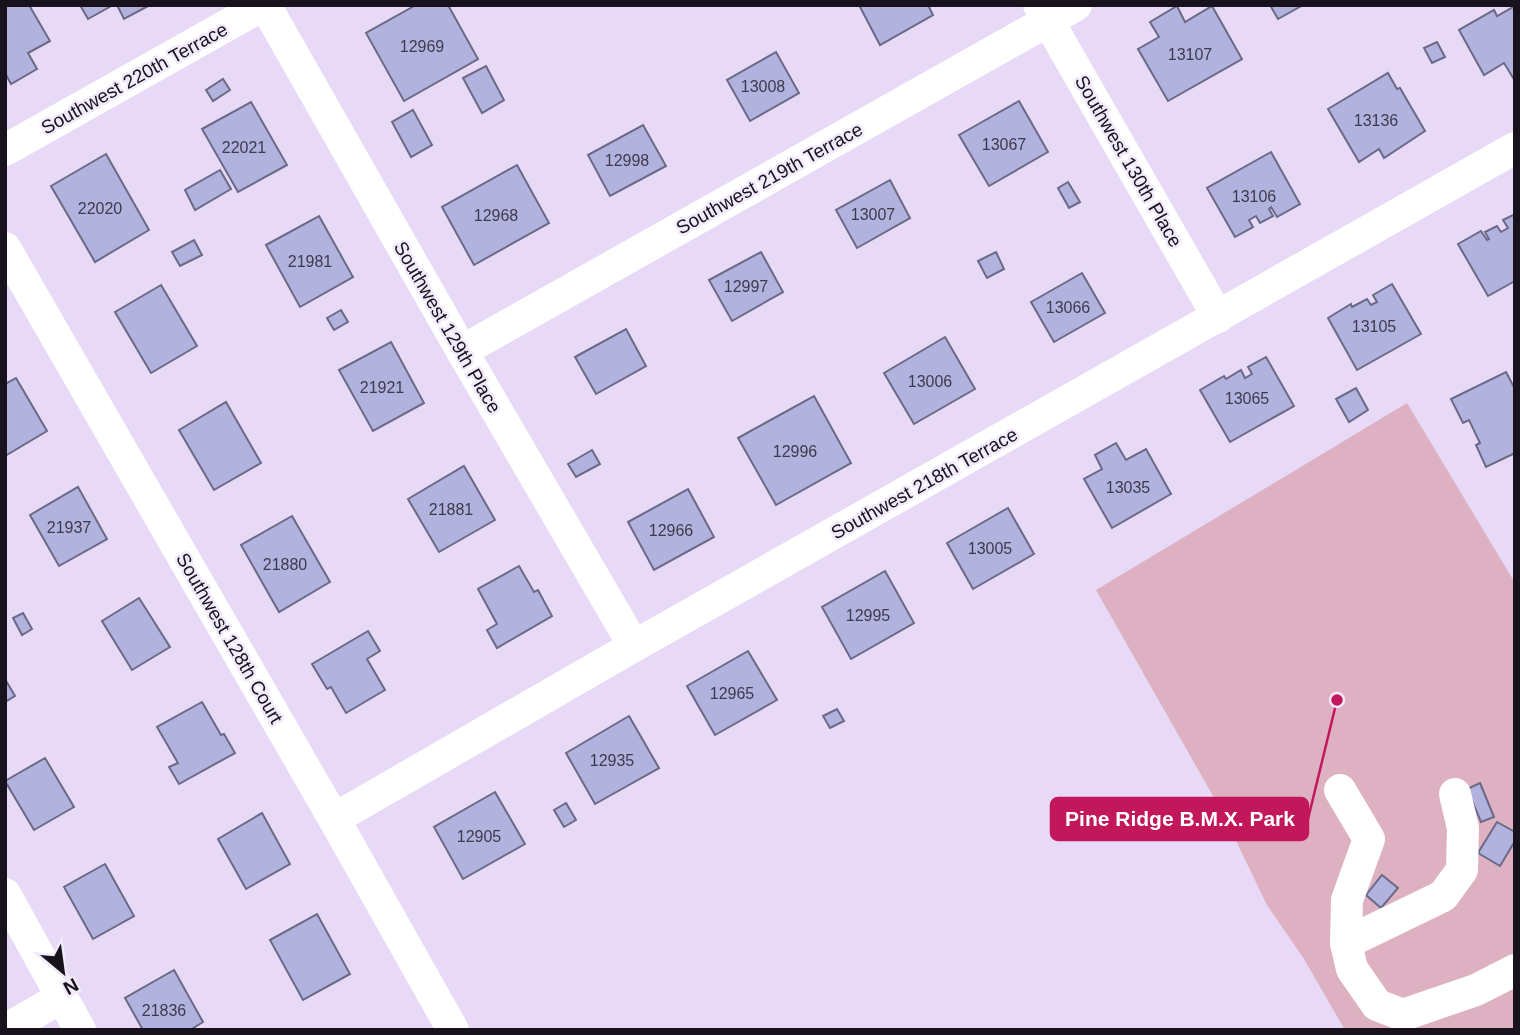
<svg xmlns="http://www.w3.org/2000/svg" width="1520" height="1035" font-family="Helvetica,sans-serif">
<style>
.green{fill:#ddb1c1}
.building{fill:#b2b2df;stroke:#6a6a86;stroke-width:2}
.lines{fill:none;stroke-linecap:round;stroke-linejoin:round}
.minor{stroke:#fff;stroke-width:32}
.labels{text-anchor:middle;stroke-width:5;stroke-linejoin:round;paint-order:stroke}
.number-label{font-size:16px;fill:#3e3a4d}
.street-label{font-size:19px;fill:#17121c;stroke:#f2e9fb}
.leader{fill:none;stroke:#c2185b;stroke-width:2.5}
.callout-dot{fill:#c2185b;stroke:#f2e9fb;stroke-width:2.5}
.callout{fill:#c2185b;stroke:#c2185b;stroke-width:2.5}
.callout-label{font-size:21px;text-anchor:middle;font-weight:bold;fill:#fff}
</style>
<rect width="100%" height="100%" fill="#e8d9f7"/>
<!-- green -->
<path class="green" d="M1407,403L1515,583V1030H1345L1304,959L1267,905L1221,810L1096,590Z"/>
<!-- building -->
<g class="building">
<path d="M5,5H29L50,41L28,53L37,69L11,84L5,73Z"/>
<path d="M80,5H113L88,19Z"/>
<path d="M117,5H150L124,19Z"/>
<path d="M416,5H448L478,59L404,101L366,33Z"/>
<path d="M859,5H928L933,15L880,45Z"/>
<path d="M1270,5H1303L1278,19Z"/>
<path d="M1177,6L1185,22L1212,6L1242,59L1168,101L1138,49L1159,37L1150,22Z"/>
<path d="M1515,6V81L1504,63L1484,75L1459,30L1494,10L1497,16Z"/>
<path d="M1437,42L1445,57L1432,63L1424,48Z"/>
<path d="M776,52L799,93L750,121L727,80Z"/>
<path d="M486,66L504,100L482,113L463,78Z"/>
<path d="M1388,73L1397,89L1400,88L1425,131L1384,158L1379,149L1359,162L1328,109Z"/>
<path d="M223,79L230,90L213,101L206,90Z"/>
<path d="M1019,101L1048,152L989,186L959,135Z"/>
<path d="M251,102L287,165L238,192L202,129Z"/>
<path d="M413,110L432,145L411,157L392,122Z"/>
<path d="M643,125L666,166L610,196L588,155Z"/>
<path d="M1271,152L1300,204L1277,217L1271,207L1269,209L1273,216L1260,223L1256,216L1249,220L1253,227L1235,237L1207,188Z"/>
<path d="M106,154L149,230L95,262L51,186Z"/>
<path d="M517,165L549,223L474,265L442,207Z"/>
<path d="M220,170L231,189L195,210L185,190Z"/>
<path d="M890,180L910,218L857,248L836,210Z"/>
<path d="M1068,182L1080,202L1069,208L1058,188Z"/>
<path d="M1515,214V281L1488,296L1458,244L1481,231L1487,240L1489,239L1485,232L1497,226L1501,232L1508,228L1503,220Z"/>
<path d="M319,216L353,277L300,307L266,245Z"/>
<path d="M194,240L202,255L180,266L172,252Z"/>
<path d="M761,252L783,292L732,321L709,280Z"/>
<path d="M996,252L1004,269L987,278L978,261Z"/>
<path d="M1082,273L1105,313L1054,342L1031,302Z"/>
<path d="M1392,284L1421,334L1357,370L1328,318L1351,304L1352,307L1367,299L1371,305L1377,302L1373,295Z"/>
<path d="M161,285L197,346L151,373L115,312Z"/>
<path d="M341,310L348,322L334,330L327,318Z"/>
<path d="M626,329L646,366L596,394L575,357Z"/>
<path d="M945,337L975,389L914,424L884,373Z"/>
<path d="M391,342L424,403L373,431L339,370Z"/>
<path d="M1266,357L1294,406L1230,442L1200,390L1224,376L1226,379L1241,370L1245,378L1252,374L1248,367Z"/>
<path d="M1506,372L1515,389V453L1486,467L1476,445L1480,443L1469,420L1463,423L1451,399Z"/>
<path d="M16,378L47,431L5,456V384Z"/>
<path d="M1356,388L1368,410L1349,422L1336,399Z"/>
<path d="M814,396L851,463L776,505L738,438Z"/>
<path d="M226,402L261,463L214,490L179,430Z"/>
<path d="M1116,443L1126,460L1146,449L1171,494L1112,528L1084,479L1102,469L1095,455Z"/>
<path d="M592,450L600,464L576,477L568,464Z"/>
<path d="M464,466L495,520L439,552L408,499Z"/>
<path d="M78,487L107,539L59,566L30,515Z"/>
<path d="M688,489L714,537L654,570L628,522Z"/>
<path d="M1008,508L1034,554L973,589L947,543Z"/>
<path d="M292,516L330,582L279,612L241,545Z"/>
<path d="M519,566L534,592L538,590L552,616L497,648L487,630L497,624L478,589Z"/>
<path d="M885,571L914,623L851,659L822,607Z"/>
<path d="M139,598L170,647L132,670L102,621Z"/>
<path d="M23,613L32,629L22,635L13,618Z"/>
<path d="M368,631L380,651L367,659L385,690L346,713L331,687L327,689L312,664Z"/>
<path d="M748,651L777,700L715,735L687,686Z"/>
<path d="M5,679L15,696L5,702Z"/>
<path d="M202,702L221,735L224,734L235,753L179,784L169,767L178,763L157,727Z"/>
<path d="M837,709L844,721L830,728L823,716Z"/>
<path d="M629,716L659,768L595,804L566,753Z"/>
<path d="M45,758L74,807L34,830L5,781Z"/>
<path d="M1480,783L1494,817L1481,822L1467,789Z"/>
<path d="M495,792L525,844L463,879L434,827Z"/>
<path d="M566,803L576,820L564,827L554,810Z"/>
<path d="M262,813L290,864L246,889L218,839Z"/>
<path d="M1497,822L1515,832V841L1500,866L1478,853Z"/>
<path d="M105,864L134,916L93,939L64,887Z"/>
<path d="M1382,875L1398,888L1381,908L1366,895Z"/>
<path d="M317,914L350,974L303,1000L270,940Z"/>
<path d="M174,970L203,1022L190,1030H143L125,998Z"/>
</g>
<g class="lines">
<!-- minor -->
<g class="minor">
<path d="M265,5L462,351L634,646"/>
<path d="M1039,5L1218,317"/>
<path d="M5,150L263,5"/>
<path d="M5,248L334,819L453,1030"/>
<path d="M462,351L1076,5"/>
<path d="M1340,790L1369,839L1347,900L1346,943L1352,969L1377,1005L1403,1015L1476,990L1515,970"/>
<path d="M334,819L634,646L1515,148"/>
<path d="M5,894L80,1030"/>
<path d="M1346,943L1443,896L1462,870L1463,828L1455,794"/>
<path d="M5,1030L62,997"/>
</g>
</g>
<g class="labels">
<!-- number labels -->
<g class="number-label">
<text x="422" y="52">12969</text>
<text x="1190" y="60">13107</text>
<text x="763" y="92">13008</text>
<text x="1376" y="126">13136</text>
<text x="1004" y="150">13067</text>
<text x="244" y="153">22021</text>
<text x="627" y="166">12998</text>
<text x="1254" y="202">13106</text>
<text x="100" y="214">22020</text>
<text x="873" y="220">13007</text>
<text x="496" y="221">12968</text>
<text x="310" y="267">21981</text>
<text x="746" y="292">12997</text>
<text x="1068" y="313">13066</text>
<text x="1374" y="332">13105</text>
<text x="930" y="387">13006</text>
<text x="382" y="393">21921</text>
<text x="1247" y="404">13065</text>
<text x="795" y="457">12996</text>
<text x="1128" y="493">13035</text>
<text x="451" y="515">21881</text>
<text x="69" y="533">21937</text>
<text x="671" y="536">12966</text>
<text x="990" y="554">13005</text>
<text x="285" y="570">21880</text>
<text x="868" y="621">12995</text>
<text x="732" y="699">12965</text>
<text x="612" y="766">12935</text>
<text x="479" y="842">12905</text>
<text x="164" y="1016">21836</text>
</g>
<!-- street labels -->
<g class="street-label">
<text transform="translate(134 78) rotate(-29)" y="7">Southwest 220th Terrace</text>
<text transform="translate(1129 161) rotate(60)" y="7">Southwest 130th Place</text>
<text transform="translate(769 178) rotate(-29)" y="7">Southwest 219th Terrace</text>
<text transform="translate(448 327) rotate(60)" y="7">Southwest 129th Place</text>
<text transform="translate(924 483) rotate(-29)" y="7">Southwest 218th Terrace</text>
<text transform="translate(230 638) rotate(60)" y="7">Southwest 128th Court</text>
</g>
</g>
<!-- callouts -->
<path class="leader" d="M1337 700L1308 819"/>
<circle class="callout-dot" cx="1337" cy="700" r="7"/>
<rect class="callout" x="1051" y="798" width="257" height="42" rx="7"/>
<g class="callout-label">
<text x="1180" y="826">Pine Ridge B.M.X. Park</text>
</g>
<!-- border -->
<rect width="1520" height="1035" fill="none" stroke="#17121c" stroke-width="14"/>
<!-- north arrow -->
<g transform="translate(63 972) rotate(151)" stroke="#f2e9fb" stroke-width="5" paint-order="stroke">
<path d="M0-5L12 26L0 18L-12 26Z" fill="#17121c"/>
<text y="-10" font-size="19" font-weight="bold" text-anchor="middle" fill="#17121c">N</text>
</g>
</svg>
